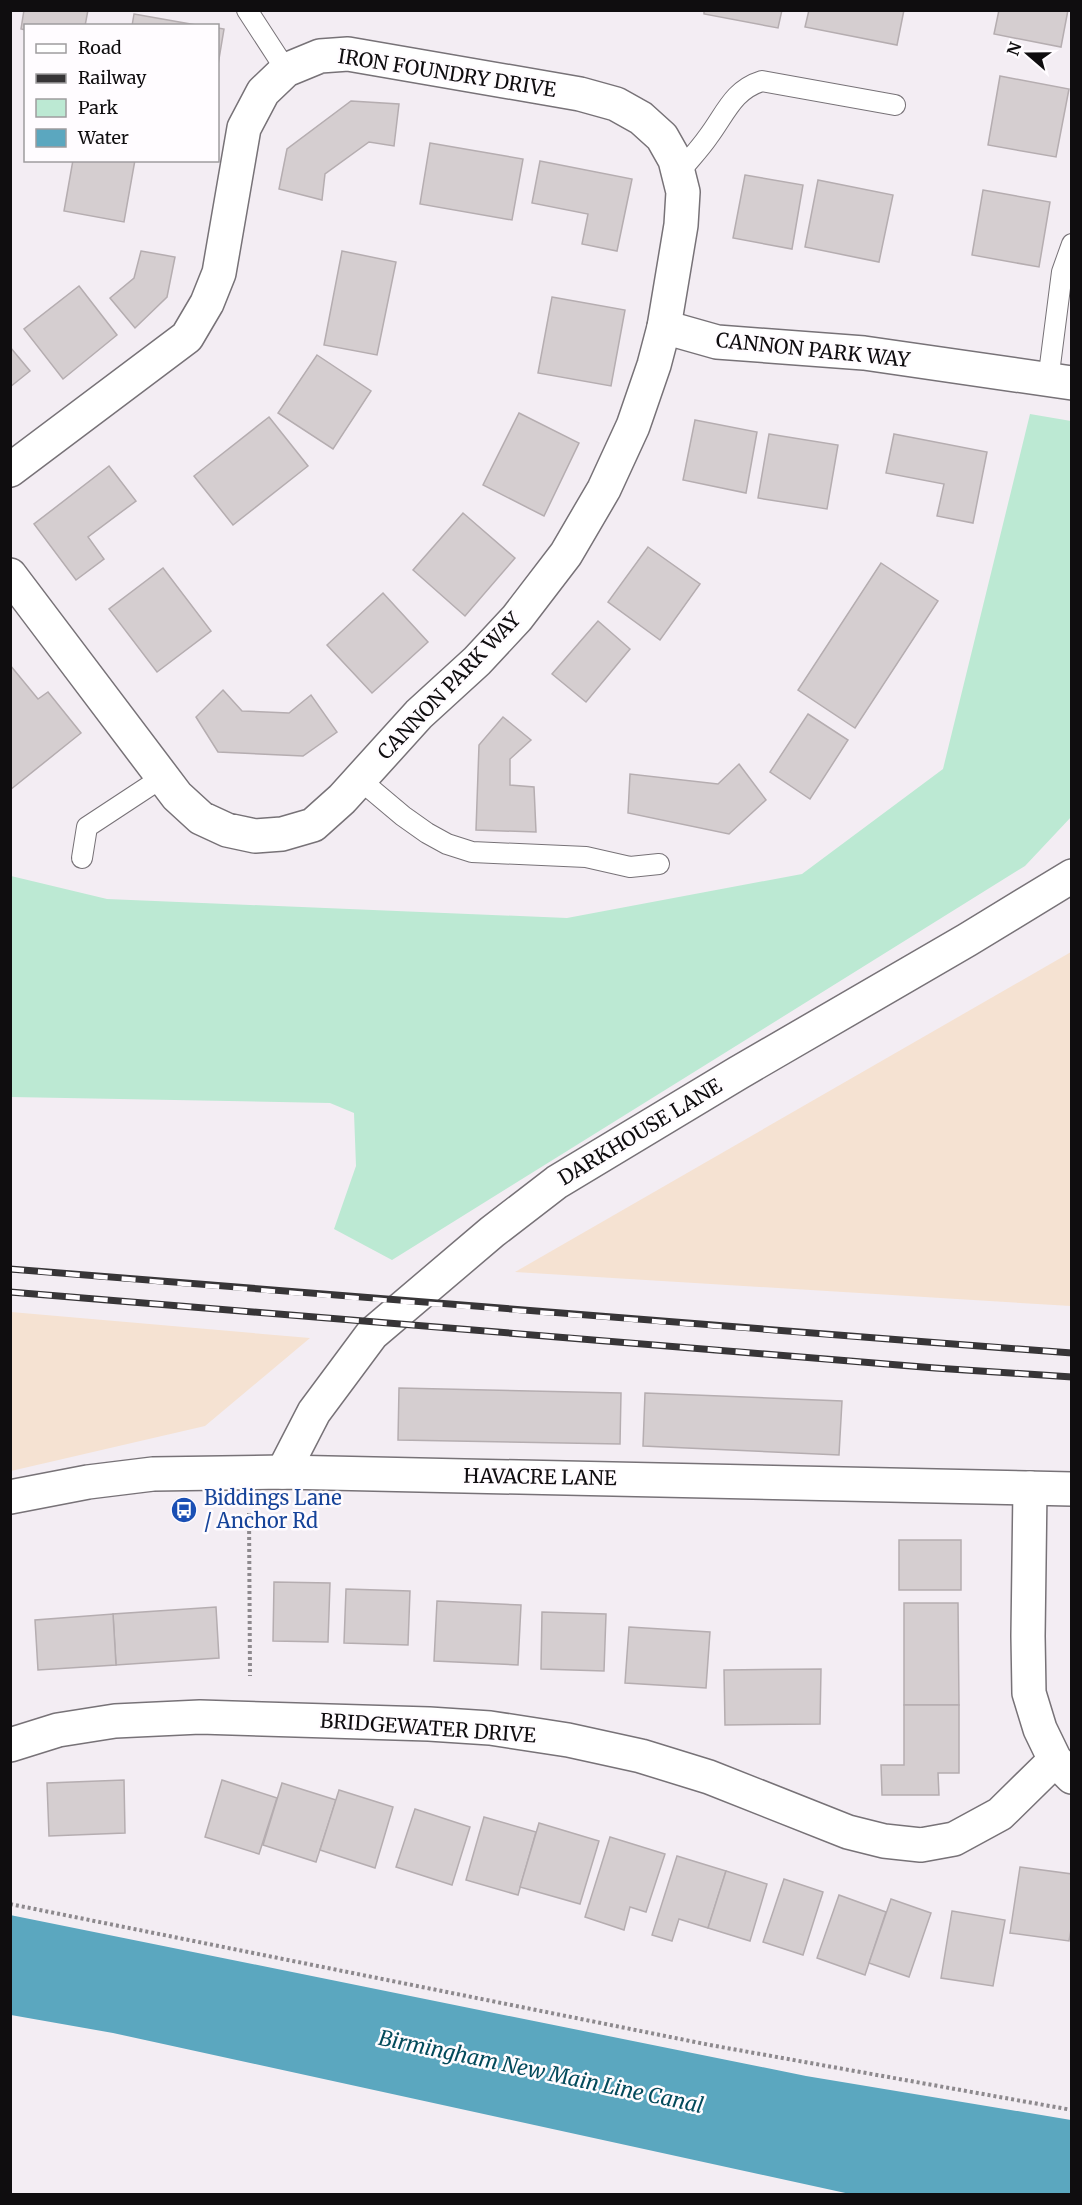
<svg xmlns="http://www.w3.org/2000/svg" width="1082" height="2205" font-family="Merriweather,serif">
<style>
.industrial{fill:#f5e2d2}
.green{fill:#bce9d3}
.water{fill:#5ba7bf}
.building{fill:#d5ced0;stroke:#b5adb0;stroke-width:1.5}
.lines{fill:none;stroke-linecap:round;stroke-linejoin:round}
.service-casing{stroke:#777277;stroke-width:22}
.minor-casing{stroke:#777277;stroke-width:36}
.tertiary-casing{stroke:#777277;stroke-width:36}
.path{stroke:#8d898d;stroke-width:4;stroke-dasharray:3 3;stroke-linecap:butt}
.service{stroke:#fff;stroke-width:20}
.minor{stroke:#fff;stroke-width:33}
.tertiary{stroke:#fff;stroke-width:33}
.rail-casing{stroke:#373537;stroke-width:7}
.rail{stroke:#fffcff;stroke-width:4.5;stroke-dasharray:14;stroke-linecap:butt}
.labels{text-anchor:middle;stroke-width:5;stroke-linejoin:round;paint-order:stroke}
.street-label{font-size:20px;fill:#0f0d0f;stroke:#fffcff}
.transit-label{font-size:20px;fill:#164399;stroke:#fffcff;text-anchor:start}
.water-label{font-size:21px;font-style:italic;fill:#034a5b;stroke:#fffcff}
</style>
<rect width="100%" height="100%" fill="#f3edf3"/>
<!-- industrial -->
<g class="industrial">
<path d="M1071,952V1306L515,1272Z"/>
<path d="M11,1312L310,1338L205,1426L11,1471Z"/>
</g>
<!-- green -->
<path class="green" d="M1030,414L1071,421L1072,816L1025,866L392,1260L334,1229L356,1166L354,1113L330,1103L11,1097V876L107,899L567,918L802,874L943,769Z"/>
<!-- water -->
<path class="water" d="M10,1915L806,2076L1071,2120V2194H850L113,2033L11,2015Z"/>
<!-- building -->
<g class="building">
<path d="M24,10H88L85,26H26V30L21,29Z"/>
<path d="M704,10H782L778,28L704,14Z"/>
<path d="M809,10H904L897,45L805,27Z"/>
<path d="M999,10H1068L1061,47L994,34Z"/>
<path d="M134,14L202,26H132Z"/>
<path d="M218,28L224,29L218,65Z"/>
<path d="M1000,76L1069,89L1056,157L988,145Z"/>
<path d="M351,101L399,104L394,146L369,142L325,174L322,200L279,189L287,149Z"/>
<path d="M430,143L523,159L512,220L420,204Z"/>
<path d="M73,160H135L124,222L64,211Z"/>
<path d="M540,161L632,179L617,251L582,244L588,214L532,203Z"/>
<path d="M745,175L803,185L792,249L733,238Z"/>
<path d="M818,180L893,195L879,262L805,247Z"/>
<path d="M983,190L1050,202L1039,267L972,255Z"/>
<path d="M141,251L175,257L167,297L135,328L110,298L134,278Z"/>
<path d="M342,251L396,262L377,355L324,345Z"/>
<path d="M79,286L117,335L63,379L24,329Z"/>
<path d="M552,297L625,310L611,386L538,373Z"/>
<path d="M10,347L30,371L10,387Z"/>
<path d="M317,355L371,391L333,449L278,413Z"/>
<path d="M519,413L579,443L544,516L483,485Z"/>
<path d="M269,417L308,466L233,525L194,476Z"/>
<path d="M695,420L757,432L746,493L683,480Z"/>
<path d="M769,434L838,445L827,509L758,498Z"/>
<path d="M894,434L987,452L973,523L937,516L944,484L886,473Z"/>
<path d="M109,466L136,501L88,537L104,559L76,580L34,524Z"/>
<path d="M463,513L515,558L465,616L413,570Z"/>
<path d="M648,547L700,584L660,640L608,602Z"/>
<path d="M881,563L938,601L855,728L798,690Z"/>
<path d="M163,568L211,631L157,672L109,609Z"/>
<path d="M383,593L428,642L372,693L327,645Z"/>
<path d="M598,621L630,649L586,702L552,674Z"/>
<path d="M10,665L38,699L48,692L81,733L10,790Z"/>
<path d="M223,690L242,711L289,713L311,695L337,732L303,756L218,752L196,717Z"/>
<path d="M808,714L848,740L810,799L770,772Z"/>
<path d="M503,717L531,740L510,759V785L534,787L536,832L476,830L479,745Z"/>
<path d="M739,764L766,800L729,834L628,813L630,774L718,784Z"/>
<path d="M399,1388L621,1393L620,1444L398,1440Z"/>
<path d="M645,1393L842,1401L839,1455L643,1446Z"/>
<rect x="899" y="1540" width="62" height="50"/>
<path d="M274,1582L330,1583L328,1642L273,1641Z"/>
<path d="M346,1589L410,1591L408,1645L344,1643Z"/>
<path d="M437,1601L521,1605L518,1665L434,1661Z"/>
<path d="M904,1603H958L959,1705H904Z"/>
<path d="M216,1607L219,1658L116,1665L113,1614Z"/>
<path d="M542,1612L606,1614L604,1671L541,1669Z"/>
<path d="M113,1614L116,1665L38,1670L35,1620Z"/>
<path d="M629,1627L710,1632L706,1688L625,1683Z"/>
<path d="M821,1669L820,1724L725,1725L724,1670Z"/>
<path d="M904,1705H959V1773H938L939,1795H882L881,1765H904Z"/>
<path d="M124,1780L125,1833L49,1836L47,1783Z"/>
<path d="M222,1780L277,1798L259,1854L205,1837Z"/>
<path d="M282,1783L336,1800L316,1862L263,1845Z"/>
<path d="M339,1790L393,1807L375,1868L320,1850Z"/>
<path d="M415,1809L470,1827L452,1885L396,1867Z"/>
<path d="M484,1817L536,1832L518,1895L466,1880Z"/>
<path d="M539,1823L599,1841L580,1904L520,1887Z"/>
<path d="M610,1837L665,1854L646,1912L630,1907L624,1930L585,1917Z"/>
<path d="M677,1856L726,1871L708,1928L679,1919L672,1941L652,1935Z"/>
<path d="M1020,1867L1072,1874V1924L1069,1941L1010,1933Z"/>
<path d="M726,1871L767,1884L750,1941L708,1928Z"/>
<path d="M784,1879L823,1892L803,1955L763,1942Z"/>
<path d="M839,1895L886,1912L865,1975L817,1958Z"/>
<path d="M891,1899L931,1913L909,1977L869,1963Z"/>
<path d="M952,1911L1005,1920L993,1986L941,1978Z"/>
</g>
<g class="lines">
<!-- service casing -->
<g class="service-casing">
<g id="service">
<path d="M247,10L286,70"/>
<path d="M678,174C688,161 699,150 708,137C726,113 733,90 762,81L895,105"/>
<path d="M1048,381L1062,272L1072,244"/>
<path d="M359,779L403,816L427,833L447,844L472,852L586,857L630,867L659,864"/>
<path d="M82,858L87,827L163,777"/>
</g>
</g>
<!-- minor casing -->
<g class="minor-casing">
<g id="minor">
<path d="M664,327L717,342L864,353L1072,383"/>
<path d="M10,470L187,337L207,303L219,273L244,128L263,92L286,70L320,56L348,54L580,94L616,104L641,118L662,137L675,160L683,192L681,225L664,327L654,365L633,426L604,489L566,554L517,618L477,661L419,714L342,799L313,825L282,834L255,836L227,830L201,818L177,796L10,575"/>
<path d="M1030,1488L1028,1636L1029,1693L1040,1729L1055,1760L1072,1777"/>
<path d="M10,1745L58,1730L115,1721L200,1717L429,1724L490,1728L568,1740L641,1756L709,1777L848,1832L884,1841L921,1845L954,1839L1000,1814L1055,1760"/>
</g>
</g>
<!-- tertiary casing -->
<g class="tertiary-casing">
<g id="tertiary">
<path d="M283,1472L314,1412L372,1334L492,1232L557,1182L738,1073L967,940L1072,876"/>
<path d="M10,1497L88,1482L153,1474L283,1472L1072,1489"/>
</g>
</g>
<!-- path -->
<g class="path">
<path d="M249,1513L250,1676"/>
<path d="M10,1904L710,2045L1072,2110"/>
</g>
<!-- service -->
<use href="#service" class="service"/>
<!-- minor -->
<use href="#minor" class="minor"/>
<!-- tertiary -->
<use href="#tertiary" class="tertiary"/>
<!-- rail casing -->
<g class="rail-casing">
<g id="rail">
<path d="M10,1269C364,1300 718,1326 1072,1353"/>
<path d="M10,1292L935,1368L1072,1377"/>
</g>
</g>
<!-- rail -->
<use href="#rail" class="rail"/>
</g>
<!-- icons -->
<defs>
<g id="bus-disc" transform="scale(1.35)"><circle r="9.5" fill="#1a4fb4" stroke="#fffcff"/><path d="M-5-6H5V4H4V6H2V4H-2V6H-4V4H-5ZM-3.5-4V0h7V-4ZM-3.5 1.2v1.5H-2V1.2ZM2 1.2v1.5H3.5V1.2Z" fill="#fff"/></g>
</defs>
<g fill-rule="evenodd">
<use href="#bus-disc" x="184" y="1510"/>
</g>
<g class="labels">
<!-- street labels -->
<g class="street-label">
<text transform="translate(447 73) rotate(9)" y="7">IRON FOUNDRY DRIVE</text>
<text transform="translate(813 350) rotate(6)" y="7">CANNON PARK WAY</text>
<text transform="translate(449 686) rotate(-46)" y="7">CANNON PARK WAY</text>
<text transform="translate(640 1132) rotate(-31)" y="7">DARKHOUSE LANE</text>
<text transform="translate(540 1477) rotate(1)" y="7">HAVACRE LANE</text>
<text transform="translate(428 1728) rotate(4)" y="7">BRIDGEWATER DRIVE</text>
</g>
<!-- transit labels -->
<g class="transit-label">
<text x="204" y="1505">Biddings Lane<tspan x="204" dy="23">/ Anchor Rd</tspan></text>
</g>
<!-- water labels -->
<g class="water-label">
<text transform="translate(541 2072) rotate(12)" y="7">Birmingham New Main Line Canal</text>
</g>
</g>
<!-- border -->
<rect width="1082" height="2205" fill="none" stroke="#0f0d0f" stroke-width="24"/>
<!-- legend -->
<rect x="24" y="24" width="195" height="138" fill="#fffcff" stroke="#9f9c9f" stroke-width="1.5"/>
<rect x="36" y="44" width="30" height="9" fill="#ffffff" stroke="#9f9c9f" stroke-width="1.5"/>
<text x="78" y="54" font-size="18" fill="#0f0d0f">Road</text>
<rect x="36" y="74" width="30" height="9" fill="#373537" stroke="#9f9c9f" stroke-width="1.5"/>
<text x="78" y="84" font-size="18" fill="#0f0d0f">Railway</text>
<rect x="36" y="99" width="30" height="18" fill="#bce9d3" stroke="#9f9c9f" stroke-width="1.5"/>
<text x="78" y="114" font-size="18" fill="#0f0d0f">Park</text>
<rect x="36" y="129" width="30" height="18" fill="#5ba7bf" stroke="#9f9c9f" stroke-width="1.5"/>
<text x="78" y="144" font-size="18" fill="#0f0d0f">Water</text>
<!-- north arrow -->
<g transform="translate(1028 54) rotate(290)" stroke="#fffcff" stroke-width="4.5" paint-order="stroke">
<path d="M0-4.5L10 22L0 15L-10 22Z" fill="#0f0d0f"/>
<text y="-9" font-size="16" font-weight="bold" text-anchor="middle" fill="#0f0d0f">N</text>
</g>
</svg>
